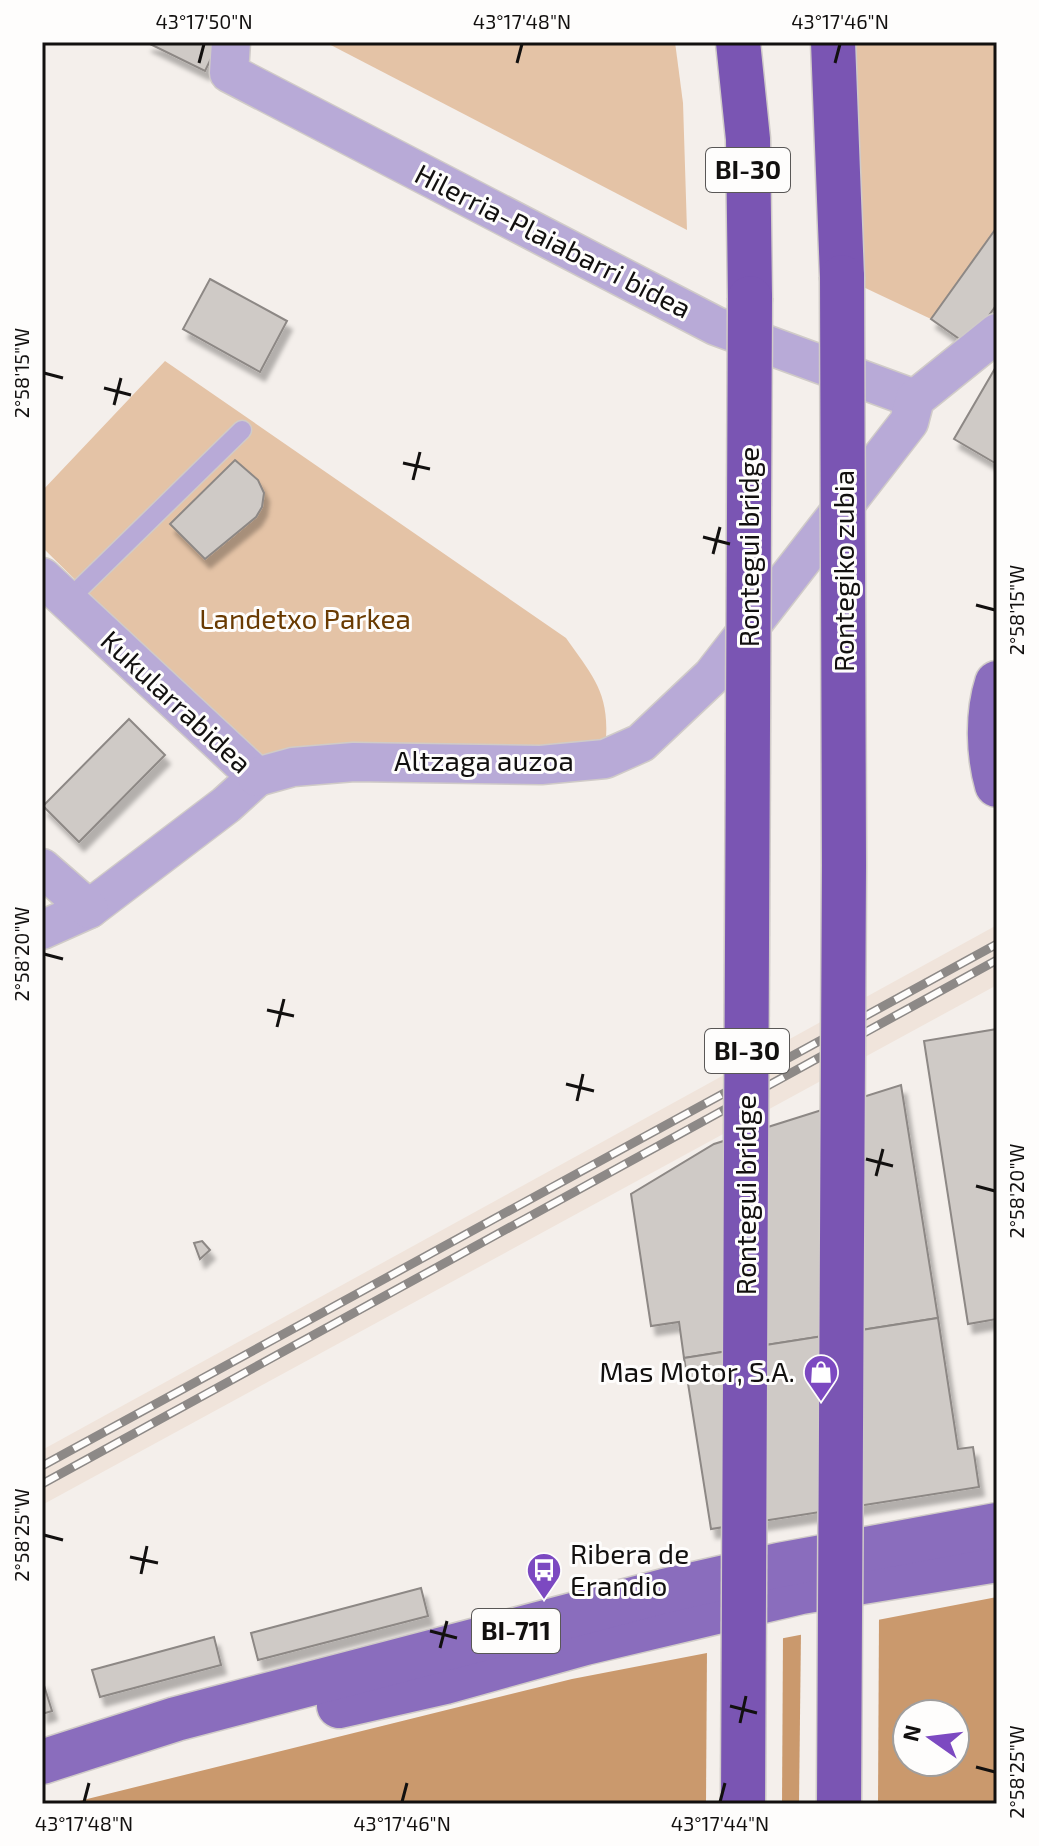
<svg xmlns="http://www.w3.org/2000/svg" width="1039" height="1846" font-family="'Exo 2',sans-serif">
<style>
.built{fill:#f0e4db}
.green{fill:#e4c3a6}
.water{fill:#ca996d;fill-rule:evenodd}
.pier{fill:#f4efeb}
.building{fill:#cfcac6;stroke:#8d8885;stroke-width:2;filter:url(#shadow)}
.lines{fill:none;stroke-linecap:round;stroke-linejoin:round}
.service-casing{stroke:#d0cbc8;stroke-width:21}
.minor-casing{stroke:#d0cbc8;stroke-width:41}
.primary-casing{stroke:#d0cbc8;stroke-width:47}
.motorway-casing{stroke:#d0cbc8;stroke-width:47}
.service{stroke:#b8aad7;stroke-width:18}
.minor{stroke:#b8aad7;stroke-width:38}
.primary{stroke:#8a6dbd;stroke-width:44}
.motorway{stroke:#7a55b3;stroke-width:44}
.rail-casing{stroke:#8d8987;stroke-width:9}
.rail{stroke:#fefdfc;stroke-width:6;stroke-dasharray:18;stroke-linecap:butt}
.motorway-bridge-casing{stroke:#d0cbc8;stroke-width:47;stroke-linecap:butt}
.motorway-bridge{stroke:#7a55b3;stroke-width:44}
.ticks{fill:none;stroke:#12100f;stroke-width:3}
.labels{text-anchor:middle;stroke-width:6;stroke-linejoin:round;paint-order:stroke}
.shield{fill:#fefdfc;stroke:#595756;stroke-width:2}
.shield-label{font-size:26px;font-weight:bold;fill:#12100f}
.street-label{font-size:28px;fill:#12100f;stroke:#fefdfc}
.park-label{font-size:28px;fill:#693a01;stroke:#fefdfc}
.poi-label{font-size:28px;fill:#12100f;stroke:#fefdfc;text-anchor:end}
.neatline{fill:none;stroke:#12100f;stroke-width:3}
.ticks-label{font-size:20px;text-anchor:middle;fill:#12100f}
</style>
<defs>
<filter id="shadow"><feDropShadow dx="5" dy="9" stdDeviation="2" flood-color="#0004"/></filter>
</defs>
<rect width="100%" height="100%" fill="#f4efeb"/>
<!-- built -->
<path class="built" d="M997,925V985L42,1505V1450Z"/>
<!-- green -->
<g class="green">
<path d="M325,42H675L683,103L687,230Z"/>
<path d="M833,42H997V227L931,319L842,277Z"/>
<path d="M165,361L566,638C591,674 609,691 606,738L578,749L264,757L245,747L42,547V491Z"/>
</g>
<!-- water -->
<path class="water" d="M997,1597V1804H67L572,1679ZM907,1714H955V1762H907Z"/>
<!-- pier -->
<g class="pier">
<path d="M879,1616L878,1804H799L801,1631Z"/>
<path d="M783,1634L782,1804H706L707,1649Z"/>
</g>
<!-- building -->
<g class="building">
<path d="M146,42H219L205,71Z"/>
<path d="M997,227V304L968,345L931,319Z"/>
<path d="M210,279L287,321L260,372L183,329Z"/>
<path d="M997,365V460L995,463L954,439Z"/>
<path d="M235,460L258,480L264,493L262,507L256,517L205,559L170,524Z"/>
<path d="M129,719L165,755L79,842L43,806Z"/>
<path d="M997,1029V1319L968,1324L924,1041Z"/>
<path d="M901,1085L938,1318L684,1358L679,1322L651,1326L631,1194L714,1144Z"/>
<path d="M202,1241L210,1250L200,1259L194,1243Z"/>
<path d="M938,1318L958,1449L973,1447L979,1487L711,1529L684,1358Z"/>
<path d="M421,1588L428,1616L258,1660L251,1633Z"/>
<path d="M214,1637L221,1665L100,1697L92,1670Z"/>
<path d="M42,1679L52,1711L42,1714Z"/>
</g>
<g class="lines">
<!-- service casing -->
<g class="service-casing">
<path id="service" d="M67,601L242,430"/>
</g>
<!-- minor casing -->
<g class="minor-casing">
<g id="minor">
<path d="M231,42L229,73L716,326L915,399"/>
<path d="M42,577L257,777L226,805L89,909L42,930"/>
<path d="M257,777L293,767L354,762L541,765L605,759L641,743L712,676L909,422L915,399L997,333"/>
<path d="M42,868L89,909"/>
</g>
</g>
<!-- primary casing -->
<g class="primary-casing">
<g id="primary">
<path d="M997,683C987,714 988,754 997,785"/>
<path d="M339,1706L445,1682L585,1643L801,1592L997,1560"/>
<path d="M42,1762L176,1719L664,1591L779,1565L997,1525"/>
</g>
</g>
<!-- motorway casing -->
<g class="motorway-casing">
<g id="motorway">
<path d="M738,42L748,139L750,298"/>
<path d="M833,42L842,277"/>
</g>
</g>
<!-- service -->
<use href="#service" class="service"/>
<!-- minor -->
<use href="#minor" class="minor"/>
<!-- primary -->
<use href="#primary" class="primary"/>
<!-- motorway -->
<use href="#motorway" class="motorway"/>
<!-- rail casing -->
<g class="rail-casing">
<g id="rail">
<path d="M42,1466L997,944"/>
<path d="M42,1484L997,960"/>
</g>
</g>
<!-- rail -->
<use href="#rail" class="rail"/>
<!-- motorway-bridge casing -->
<g class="motorway-bridge-casing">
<g id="motorway-bridge">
<path d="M743,1804L750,298"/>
<path d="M839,1804L844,865L842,277"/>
</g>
</g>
<!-- motorway-bridge -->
<use href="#motorway-bridge" class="motorway-bridge"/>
</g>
<!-- ticks -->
<path class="ticks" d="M199,63L204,44M517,63L522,44M835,63L840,44M44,373L63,378M104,388L131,395M114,405L121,378M403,463L430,469M413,480L420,452M703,537L730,544M713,554L720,527M976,605L995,610M44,954L63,959M267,1010L294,1016M277,1027L284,999M566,1084L594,1091M577,1101L583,1074M866,1159L893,1166M876,1176L883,1149M976,1186L995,1191M44,1535L63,1540M130,1557L158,1563M141,1574L147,1546M430,1631L457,1638M440,1648L447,1621M730,1706L757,1713M740,1723L746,1696M976,1767L995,1772M84,1802L89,1783M402,1802L407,1783M720,1802L725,1783"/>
<!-- icons -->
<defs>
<g id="shop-pin" transform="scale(1.8)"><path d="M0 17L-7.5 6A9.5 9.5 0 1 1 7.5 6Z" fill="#7c49c1" stroke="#fefdfc"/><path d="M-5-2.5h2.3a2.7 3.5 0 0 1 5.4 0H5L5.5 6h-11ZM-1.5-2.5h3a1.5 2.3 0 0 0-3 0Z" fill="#fff"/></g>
<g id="bus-pin" transform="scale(1.8)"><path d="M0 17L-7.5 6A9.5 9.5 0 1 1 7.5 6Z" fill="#7c49c1" stroke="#fefdfc"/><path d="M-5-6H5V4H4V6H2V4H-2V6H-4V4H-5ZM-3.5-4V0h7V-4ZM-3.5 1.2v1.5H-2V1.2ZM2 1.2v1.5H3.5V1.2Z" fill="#fff"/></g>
</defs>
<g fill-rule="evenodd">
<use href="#shop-pin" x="821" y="1372"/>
<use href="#bus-pin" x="544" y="1570"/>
</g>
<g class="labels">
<!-- shield labels -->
<g class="shield">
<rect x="706" y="148" width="84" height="44" rx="6"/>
<rect x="705" y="1029" width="84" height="44" rx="6"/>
<rect x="472" y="1609" width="88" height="44" rx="6"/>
</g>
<g class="shield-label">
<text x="748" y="179">BI-30</text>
<text x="747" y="1060">BI-30</text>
<text x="516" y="1640">BI-711</text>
</g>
<!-- street labels -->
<g class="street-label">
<text transform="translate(553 241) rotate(27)" y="10">Hilerria-Plaiabarri bidea</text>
<text transform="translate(749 547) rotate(-90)" y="10">Rontegui bridge</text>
<text transform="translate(844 571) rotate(-90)" y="10">Rontegiko zubia</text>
<text transform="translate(176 702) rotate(43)" y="10">Kukularrabidea</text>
<text x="484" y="771">Altzaga auzoa</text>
<text transform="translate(746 1195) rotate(-90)" y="10">Rontegui bridge</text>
</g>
<!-- park labels -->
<g class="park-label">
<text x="305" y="629">Landetxo Parkea</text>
</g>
<!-- poi labels -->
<g class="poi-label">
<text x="795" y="1382">Mas Motor, S.A.</text>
<text x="570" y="1564" text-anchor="start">Ribera de<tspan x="570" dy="32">Erandio</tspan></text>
</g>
</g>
<!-- border -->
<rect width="1039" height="1846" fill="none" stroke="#fefdfc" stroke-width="88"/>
<!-- north arrow -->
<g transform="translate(931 1738) rotate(284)"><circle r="38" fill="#fefdfc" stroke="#a09e9d" stroke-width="2"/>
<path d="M0-6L14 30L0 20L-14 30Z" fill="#7c49c1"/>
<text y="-12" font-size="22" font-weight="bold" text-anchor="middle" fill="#12100f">N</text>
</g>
<rect x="44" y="44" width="951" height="1758" class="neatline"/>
<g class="ticks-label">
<text x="204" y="29">43°17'50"N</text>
<text x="522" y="29">43°17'48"N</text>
<text x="840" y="29">43°17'46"N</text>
<text transform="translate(22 373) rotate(-90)" y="7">2°58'15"W</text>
<text transform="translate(1017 610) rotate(-90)" y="7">2°58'15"W</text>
<text transform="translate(22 954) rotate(-90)" y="7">2°58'20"W</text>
<text transform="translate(1017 1191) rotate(-90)" y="7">2°58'20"W</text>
<text transform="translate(22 1535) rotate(-90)" y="7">2°58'25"W</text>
<text transform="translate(1017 1772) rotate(-90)" y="7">2°58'25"W</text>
<text x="84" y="1831">43°17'48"N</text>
<text x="402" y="1831">43°17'46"N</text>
<text x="720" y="1831">43°17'44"N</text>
</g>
</svg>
